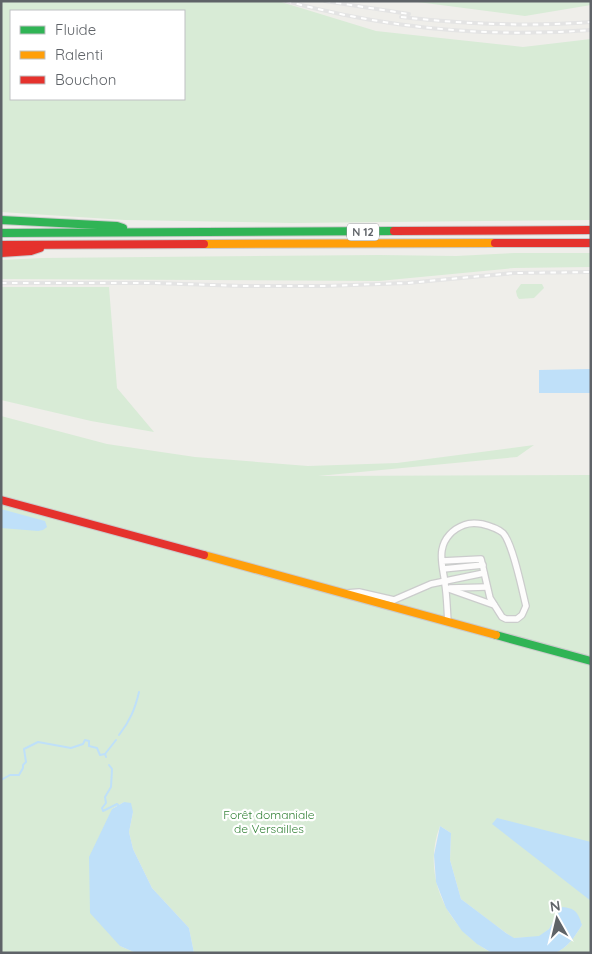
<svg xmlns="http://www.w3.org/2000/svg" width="592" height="954" font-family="Quicksand,sans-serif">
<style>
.green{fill:#d8ebd6;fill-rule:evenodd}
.water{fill:#bfe0f9}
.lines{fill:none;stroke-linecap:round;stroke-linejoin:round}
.stream{stroke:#bfe0f9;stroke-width:2}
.street-casing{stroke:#cbcccc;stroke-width:8}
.fast-casing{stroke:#cacacb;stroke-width:10}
.slow-casing{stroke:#cacacb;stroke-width:10}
.jam-casing{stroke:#cacacb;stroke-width:10}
.street{stroke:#fdfcfc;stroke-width:5.5}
.fast{stroke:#30b455;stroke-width:8}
.slow{stroke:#ff9f0a;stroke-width:8}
.jam{stroke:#e5322d;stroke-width:8}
.rail-casing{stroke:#e4e4e4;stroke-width:4}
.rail{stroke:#fff;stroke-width:2;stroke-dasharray:5.5;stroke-linecap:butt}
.labels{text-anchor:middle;stroke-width:4.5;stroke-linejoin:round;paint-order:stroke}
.shield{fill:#fff;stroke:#8f9295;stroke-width:1}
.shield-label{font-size:11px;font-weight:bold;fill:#5f6368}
.park-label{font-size:12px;fill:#348238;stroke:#fff}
</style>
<rect width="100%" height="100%" fill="#efeeea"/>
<!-- green -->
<g class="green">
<path d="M1,1H278L376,31L523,47L591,39V220L292,223L125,220L1,212ZM184,11V99H11V11Z"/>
<path d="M410,1H591V5L525,16Z"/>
<path d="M515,253H591V267L514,268L379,281L1,279V260L42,258L379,255L456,256Z"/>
<path d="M521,284H542L544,288L534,298L519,299L517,296L516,291Z"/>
<path d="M1,287H109L117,388L154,432L91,421L1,400Z"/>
<path d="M1,416L107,444L195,457L308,466L397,463L534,445L517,457L318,476L591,475V953H555C568,948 575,936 582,925L562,907L549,929L539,937L513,938L491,922L461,899L450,860L451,833L440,826C421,875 447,929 492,953H194L189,928L152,888L133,849L129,832L133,812L124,802L112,809L120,946L136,953H1Z"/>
</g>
<!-- water -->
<g class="water">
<path d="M590,369V393H539V370Z"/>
<path d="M1,509L45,521L47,527L43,530L38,531L1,528Z"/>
<path d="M124,802L131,803L133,812L129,832L133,849L152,888L189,928L194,953H136L120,946L90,913L89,857L112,809Z"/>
<path d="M497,818L591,842V901L492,824Z"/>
<path d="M440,826L451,833L450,860L461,899L506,933L514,938L539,936L549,929L562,907C575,908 578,912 582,925C575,936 568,948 555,953H492L477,944L462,931L446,908L436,882L434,855Z"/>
</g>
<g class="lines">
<!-- stream -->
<g class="stream">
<path d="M119,735C130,721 135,709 139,692"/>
<path d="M105,754L116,740"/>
<path d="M109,765L112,769L111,787L105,797L106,803L102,808L103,811L117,804L119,806"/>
<path d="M1,780L10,775H19L23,768V765L26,762L24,749L38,742L71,748L83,744L85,740L89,741V746L97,748L100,755L105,754L106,757"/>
</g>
<!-- street casing -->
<g class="street-casing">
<g id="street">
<path d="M442,561L481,559L490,598L502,617L506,619H517L522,615L526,606C522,590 513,544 503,533C497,528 490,526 482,524C476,523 469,523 464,525C453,529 444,538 442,550C440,561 444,573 445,584C447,597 447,609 448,622"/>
<path d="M443,569L483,565"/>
<path d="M446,588L494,605"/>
<path d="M450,588L487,587"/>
<path d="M346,593L359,592L394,600L431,584L484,573"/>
</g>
</g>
<!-- fast casing -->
<g class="fast-casing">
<g id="fast">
<path d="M1,220L117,226L123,228"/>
<path d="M1,233L394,231"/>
<path d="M496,635L591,661"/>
</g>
</g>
<!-- slow casing -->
<g class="slow-casing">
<g id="slow">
<path d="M204,244L495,243"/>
<path d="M204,555L496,635"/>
</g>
</g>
<!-- jam casing -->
<g class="jam-casing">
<g id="jam">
<path d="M394,231L591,230"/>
<path d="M495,243H591"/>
<path d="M1,245L204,244"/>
<path d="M1,253L31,251L40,248"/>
<path d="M1,500L204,555"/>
</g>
</g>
<!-- street -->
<use href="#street" class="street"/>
<!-- fast -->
<use href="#fast" class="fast"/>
<!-- slow -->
<use href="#slow" class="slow"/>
<!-- jam -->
<use href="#jam" class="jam"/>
<!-- rail casing -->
<g class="rail-casing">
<g id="rail">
<path d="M286,1C385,28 489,38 591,30"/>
<path d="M325,1L409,14"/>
<path d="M401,17C464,24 528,27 591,22"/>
<path d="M1,283H154L242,286H325L407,283L514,273L591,272"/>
</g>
</g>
<!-- rail -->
<use href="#rail" class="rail"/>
</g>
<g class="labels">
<!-- shield labels -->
<rect class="shield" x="347" y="223.5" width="32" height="17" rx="4"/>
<g class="shield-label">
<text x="363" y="236">N 12</text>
</g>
<!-- park labels -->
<g class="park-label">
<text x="269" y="819">Forêt domaniale<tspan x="269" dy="14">de Versailles</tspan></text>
</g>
</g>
<!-- border -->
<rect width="592" height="954" fill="none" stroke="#5f6368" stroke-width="5"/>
<!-- legend -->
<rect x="10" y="10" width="175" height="90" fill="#ffffff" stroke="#bfc1c3"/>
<rect x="20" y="26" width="25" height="8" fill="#30b455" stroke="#bfc1c3"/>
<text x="55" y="35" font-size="15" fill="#5f6368">Fluide</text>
<rect x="20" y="51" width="25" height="8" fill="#ff9f0a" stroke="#bfc1c3"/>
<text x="55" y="60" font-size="15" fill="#5f6368">Ralenti</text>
<rect x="20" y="76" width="25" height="8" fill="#e5322d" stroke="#bfc1c3"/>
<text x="55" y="85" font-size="15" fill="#5f6368">Bouchon</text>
<!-- north arrow -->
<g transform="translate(557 919) rotate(352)" stroke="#ffffff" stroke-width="4" paint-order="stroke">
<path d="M0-4L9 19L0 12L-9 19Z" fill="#5f6368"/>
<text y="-8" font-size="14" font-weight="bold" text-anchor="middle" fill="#5f6368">N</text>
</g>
</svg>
